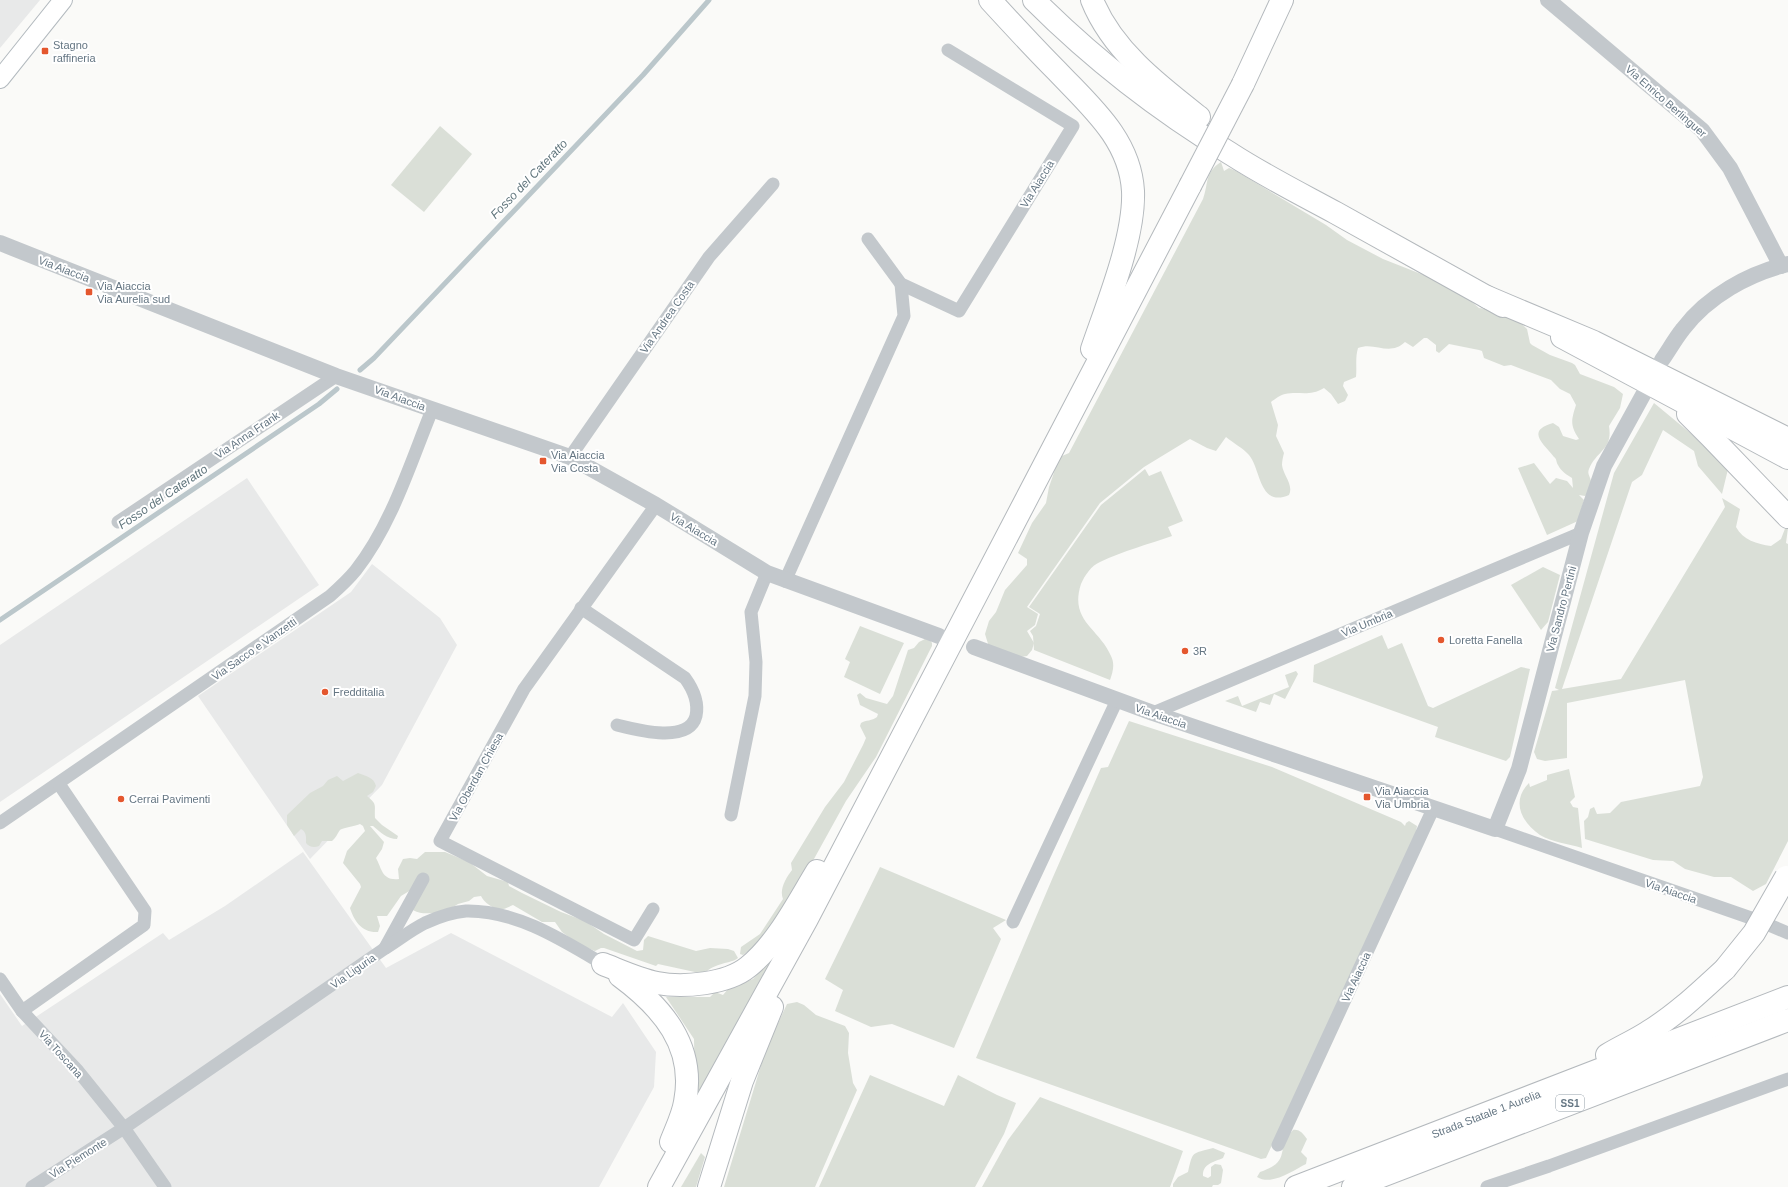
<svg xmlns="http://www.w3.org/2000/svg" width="1788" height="1187" font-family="Arial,sans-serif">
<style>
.built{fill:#e8e9e9}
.green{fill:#dadfd7}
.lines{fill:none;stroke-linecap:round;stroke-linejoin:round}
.stream{stroke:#bbc7cb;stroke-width:5}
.secondary-casing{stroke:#b3babf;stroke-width:20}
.trunk-casing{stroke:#b4b9bd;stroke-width:24}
.motorway-casing{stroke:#b4b9bd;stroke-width:24}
.minor{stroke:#c3c8cc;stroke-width:13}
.tertiary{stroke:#c3c8cc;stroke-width:16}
.secondary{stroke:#fff;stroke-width:18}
.trunk{stroke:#fff;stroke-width:22}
.motorway{stroke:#fff;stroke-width:22}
.trunk-bridge-casing{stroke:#b4b9bd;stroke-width:24;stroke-linecap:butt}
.trunk-bridge{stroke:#fff;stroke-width:22}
.poi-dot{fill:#e4572e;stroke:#fff;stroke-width:1.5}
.labels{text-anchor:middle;stroke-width:4;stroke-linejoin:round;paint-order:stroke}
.shield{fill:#fff;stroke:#939fa8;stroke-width:1}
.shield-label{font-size:10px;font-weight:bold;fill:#657683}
.poi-label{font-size:11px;fill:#657683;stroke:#fff;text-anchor:start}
.street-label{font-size:11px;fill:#657683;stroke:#fff}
.water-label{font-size:12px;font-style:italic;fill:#60757c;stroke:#fff}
</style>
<rect width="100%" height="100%" fill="#fafaf8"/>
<!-- built -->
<g class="built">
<path d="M0,0H40L0,48Z"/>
<path d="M247,478L319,585L0,802V645Z"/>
<path d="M372,564L440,618L457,645L382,785L310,859L198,696L351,592Z"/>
<path d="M303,852L386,968L451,933L612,1017L623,1003L656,1052L654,1087L599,1187H0V994L22,1026L163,933L169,940L225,906Z"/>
</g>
<!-- green -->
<g class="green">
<path d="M440,126L472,154L424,212L391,185Z"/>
<path d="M1221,162L1224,171L1229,168L1236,171L1326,225L1347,240L1383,259L1449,285L1465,296L1479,308L1494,310L1518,321L1527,329L1530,343L1532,345L1550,355L1572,363L1575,365L1580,374L1614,387L1623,394L1620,408L1609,426C1613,450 1597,450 1589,469C1587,474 1590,476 1591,481C1592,485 1591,489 1590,493L1585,496L1579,495L1584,500L1578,521L1547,535L1518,468L1534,463L1550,484L1556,478L1567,481L1573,488L1572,478C1567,475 1561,471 1558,465C1556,462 1557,459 1554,457C1544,444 1525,431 1553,423L1559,427L1563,436L1576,440L1579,439C1570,425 1571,421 1576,405L1570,394L1560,389L1551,380L1511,365L1504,366L1484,358L1482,351L1479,350L1449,344L1439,353L1436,351V345L1427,338H1424L1413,347L1405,342C1389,357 1375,341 1358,348C1355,358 1357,367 1356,377L1344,382L1343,386L1348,395L1345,401L1338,404L1331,394L1324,388C1309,397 1300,391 1285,394C1280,395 1275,399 1271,402L1278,425L1276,436L1284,453C1283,457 1282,461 1282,465C1283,475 1294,485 1289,495C1259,508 1261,469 1249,455C1243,448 1233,443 1226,437L1216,451L1207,448L1190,439L1144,467L1100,503L1027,607L1038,614L1035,625L1027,631L1034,643L1032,650L1027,656L1014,658L989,647L985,634L989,621L996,612L1005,590L1027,565V559L1018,553L1032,523L1046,503L1049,487L1058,461L1062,456L1069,453L1203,199C1209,183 1204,173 1221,162Z"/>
<path d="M1654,403L1729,465L1722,494L1698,466L1694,451L1663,430L1642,475L1632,482L1562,689L1621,679L1725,507L1722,498L1740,509L1736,527C1743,540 1757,544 1771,546L1781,539L1786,526L1788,528L1786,543L1788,544V841L1766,884L1753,891L1731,877H1714L1685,869L1673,861L1653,860L1585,839L1584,821L1588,817L1590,809L1594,807L1597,814L1610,813L1621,802L1700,786L1703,777L1685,680L1567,703V758L1545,761L1537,759L1534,752L1552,691L1559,690L1555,688L1614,473Z"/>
<path d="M1145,469L1149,476L1161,471L1183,521L1168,527L1172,536C1149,544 1123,551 1100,562C1091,566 1085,575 1081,584C1069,621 1099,628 1111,656C1115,664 1113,672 1110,680L1034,650L1033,636L1030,631L1036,626L1040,614L1029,607L1101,505Z"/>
<path d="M1543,567L1560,575L1548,622L1541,630L1511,585Z"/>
<path d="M860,626L904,643L880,694L844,677L850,662L845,659Z"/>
<path d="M1382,635L1388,649L1402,643L1428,706L1433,708L1521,667L1530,669L1510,757L1506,761L1435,737L1438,727L1313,682L1314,665Z"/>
<path d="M925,639L930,640L932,643V646L876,757L846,801L804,877L760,943L743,955L740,954L741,947L760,934L783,899C779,889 786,878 792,870L791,863L825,807L844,782L863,745L866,738L860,726L861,723C866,720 872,721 877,717L878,714L860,705L857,695L860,693L866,698L887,704L893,696L908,650L914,648L919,642Z"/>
<path d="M1296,671L1298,674L1285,699L1274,694L1270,705L1260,702L1256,712L1225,701L1238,696L1242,706L1289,687L1285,675Z"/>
<path d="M1129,721L1272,767L1401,822L1405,826L1406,823L1409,821L1417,826L1415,838L1266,1158L1261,1159L976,1058L1053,877L1101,768L1108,767Z"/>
<path d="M1569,769L1575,797L1570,802L1573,807L1578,808L1582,848C1569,844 1552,842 1540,835C1521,822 1511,801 1529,783L1530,787L1547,780V775Z"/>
<path d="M358,773C365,776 374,777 376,786L373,792L367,796C378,805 374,805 375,818L382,825L398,836L397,839C387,839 380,832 373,826H370L384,842L382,849L376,858C382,869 382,881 399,879L398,869L403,859L410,858L417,859L425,852H445L469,862L487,876L508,882L509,886L522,893L561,912L585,921L604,934L637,951L643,950L644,940L648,936L696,951L710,948L728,949L734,951L738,958C731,964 715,962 704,974L658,964L656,966L604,948H601L595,951L578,944L562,932L555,922H542L513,905C510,906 506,909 503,909C496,911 484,903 481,896L474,897L469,901L458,904L440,915C430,911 423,916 413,910L411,890L401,896L387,916H377L380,926L378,932C362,933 354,921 350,908L361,887L360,884L343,863L347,851L365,831L363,826L360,824C356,826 342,828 340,830C337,834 336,838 332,841H322L319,846C314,848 309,847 306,843C306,838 307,832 301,829L294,836L287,825V815L310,793L323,786L328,780L337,776L343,781Z"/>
<path d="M880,867L1006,920L993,928L1001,939L954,1048L892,1024L871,1027L835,1011L843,990L825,979Z"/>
<path d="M772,958L692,1110L695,1094L694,1039L666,997H710L715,992L723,995L728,989L753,979Z"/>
<path d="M797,1002L804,1005L816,1015L845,1026L849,1033L848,1053L853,1083L857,1090L815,1187H724L766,1049L787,1004Z"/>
<path d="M870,1075L944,1106L958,1075L997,1095L1016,1103L1004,1134L975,1187H819Z"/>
<path d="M1040,1097L1183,1151L1170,1187H982L1008,1140Z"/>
<path d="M1293,1130C1300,1129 1303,1134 1307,1139L1301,1152L1307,1158L1306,1164C1292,1171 1272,1186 1257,1177L1260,1172C1293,1161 1274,1150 1293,1130Z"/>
<path d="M1213,1148L1225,1153L1223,1158C1214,1162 1202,1164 1203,1176L1208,1178L1211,1176V1167L1215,1164L1221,1165L1223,1170L1221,1183L1218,1185H1213L1212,1187H1173V1184L1178,1177L1188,1172C1193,1150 1192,1154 1213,1148Z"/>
<path d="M701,1153L705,1157L696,1187H681Z"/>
</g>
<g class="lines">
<!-- stream -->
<g class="stream">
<path d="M360,370L374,358L643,75L709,0"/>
<path d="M0,620L319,404L337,389"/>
</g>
<!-- secondary casing -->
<g class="secondary-casing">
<path id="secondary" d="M0,79L63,0"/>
</g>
<!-- trunk casing -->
<g class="trunk-casing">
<g id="trunk">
<path d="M990,0C1012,24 1034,48 1057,71C1090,106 1130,139 1133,191C1135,237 1107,305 1092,349"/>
<path d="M1034,0C1093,59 1160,111 1231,154C1265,176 1301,194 1336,213C1392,244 1447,275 1503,306"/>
<path d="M1092,0C1112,50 1158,85 1199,117"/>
<path d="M1243,84L1282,0"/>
<path d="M1562,337L1788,458"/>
<path d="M1688,414L1711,437L1788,517"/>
<path d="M603,964C621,971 638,979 657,983C683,988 727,984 748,967C777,944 798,902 817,871"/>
<path d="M620,976C662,1007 696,1046 685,1102C683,1115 676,1129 671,1142"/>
<path d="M1607,1055C1620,1047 1634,1041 1648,1032C1676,1015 1700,992 1725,969"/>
<path d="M659,1187L807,919L1190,186"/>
<path d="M709,1187L742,1081L772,1007"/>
<path d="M1296,1187L1788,997"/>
<path d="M1353,1187L1788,1020"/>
</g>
</g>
<!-- motorway casing -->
<g class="motorway-casing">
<path id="motorway" d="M1487,297L1594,342L1788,439"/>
</g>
<!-- minor -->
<g class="minor">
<path d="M868,239L901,284L959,311L1073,126L948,50"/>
<path d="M570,457L709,257L773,184"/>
<path d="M118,522L336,376"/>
<path d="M785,581L904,316L901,284"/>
<path d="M581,608L685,678C693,689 699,702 696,716C689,744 637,730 617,725"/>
<path d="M1153,713L1581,533"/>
<path d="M731,815L755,696L756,662L751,612L767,573"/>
<path d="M0,823L330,596C339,588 348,580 356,570C392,524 410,464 432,410"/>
<path d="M1495,829L1751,918"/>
<path d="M653,909L634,940L440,841L524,689L656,505"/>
<path d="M1013,922L1117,700"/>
<path d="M1769,925L1788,933"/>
<path d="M385,948L423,879"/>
<path d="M0,979L22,1011L78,1071L124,1128L165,1187"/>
<path d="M22,1011L144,925L145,911L59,784"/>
<path d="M1278,1145L1433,809"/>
<path d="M32,1187L124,1128L384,949C397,941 411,930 425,923C436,918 453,912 466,911C515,910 561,939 603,964"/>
<path d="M1487,1187L1549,1166L1788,1079"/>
</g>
<!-- tertiary -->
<g class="tertiary">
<path d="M1548,0L1702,130L1730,168L1781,266"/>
<path d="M0,243L336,376L570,457L656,505L767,573L939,636"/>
<path d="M1662,360C1669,350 1675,339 1683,329C1708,296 1748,274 1788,264"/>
<path d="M974,647L1153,713L1495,829L1519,769L1581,533L1604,466L1643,395"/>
</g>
<!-- secondary -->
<use href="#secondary" class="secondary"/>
<!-- trunk -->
<use href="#trunk" class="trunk"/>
<!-- motorway -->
<use href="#motorway" class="motorway"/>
<!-- trunk-bridge casing -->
<g class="trunk-bridge-casing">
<g id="trunk-bridge">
<path d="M1190,186L1243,84"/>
<path d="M1725,969L1754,933L1786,877"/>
</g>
</g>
<!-- trunk-bridge -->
<use href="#trunk-bridge" class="trunk-bridge"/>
</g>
<!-- markers -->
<g class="poi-dot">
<rect x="41" y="47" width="8" height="8" rx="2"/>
<rect x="85" y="288" width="8" height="8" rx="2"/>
<rect x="539" y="457" width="8" height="8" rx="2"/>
<circle cx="1441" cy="640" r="4"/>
<circle cx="1185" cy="651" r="4"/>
<circle cx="325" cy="692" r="4"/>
<rect x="1363" y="793" width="8" height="8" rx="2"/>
<circle cx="121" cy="799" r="4"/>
</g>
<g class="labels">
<!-- shield labels -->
<rect class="shield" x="1556" y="1095" width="28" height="16" rx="3"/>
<g class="shield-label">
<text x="1570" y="1107">SS1</text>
</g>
<!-- poi labels -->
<g class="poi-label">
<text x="53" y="49">Stagno<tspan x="53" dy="13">raffineria</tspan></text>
<text x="97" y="290">Via Aiaccia<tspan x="97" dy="13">Via Aurelia sud</tspan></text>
<text x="551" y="459">Via Aiaccia<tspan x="551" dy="13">Via Costa</tspan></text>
<text x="1449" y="644">Loretta Fanella</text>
<text x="1193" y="655">3R</text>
<text x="333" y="696">Fredditalia</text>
<text x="1375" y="795">Via Aiaccia<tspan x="1375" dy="13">Via Umbria</tspan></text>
<text x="129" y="803">Cerrai Pavimenti</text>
</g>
<!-- street labels -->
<g class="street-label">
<text transform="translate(1666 101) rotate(41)" y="4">Via Enrico Berlinguer</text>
<text transform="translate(1037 184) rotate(-58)" y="4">Via Aiaccia</text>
<text transform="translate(64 269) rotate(21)" y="4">Via Aiaccia</text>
<text transform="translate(667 317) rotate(-55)" y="4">Via Andrea Costa</text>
<text transform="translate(400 398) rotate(20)" y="4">Via Aiaccia</text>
<text transform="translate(247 435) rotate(-34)" y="4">Via Anna Frank</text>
<text transform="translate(694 529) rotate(31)" y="4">Via Aiaccia</text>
<text transform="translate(1561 609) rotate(-75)" y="4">Via Sandro Pertini</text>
<text transform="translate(1367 623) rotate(-23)" y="4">Via Umbria</text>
<text transform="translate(254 649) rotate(-35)" y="4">Via Sacco e Vanzetti</text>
<text transform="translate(1161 716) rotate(19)" y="4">Via Aiaccia</text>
<text transform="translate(476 777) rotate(-61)" y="4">Via Oberdan Chiesa</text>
<text transform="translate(1671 891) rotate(19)" y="4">Via Aiaccia</text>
<text transform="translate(353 971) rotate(-35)" y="4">Via Liguria</text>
<text transform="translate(1356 977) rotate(-65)" y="4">Via Aiaccia</text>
<text transform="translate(61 1054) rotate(48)" y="4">Via Toscana</text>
<text transform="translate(1486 1114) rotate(-21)" y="4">Strada Statale 1 Aurelia</text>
<text transform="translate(78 1158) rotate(-32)" y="4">Via Piemonte</text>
</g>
<!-- water labels -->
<g class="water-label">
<text transform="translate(529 179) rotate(-46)" y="4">Fosso del Cateratto</text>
<text transform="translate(163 497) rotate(-34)" y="4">Fosso del Cateratto</text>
</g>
</g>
</svg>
